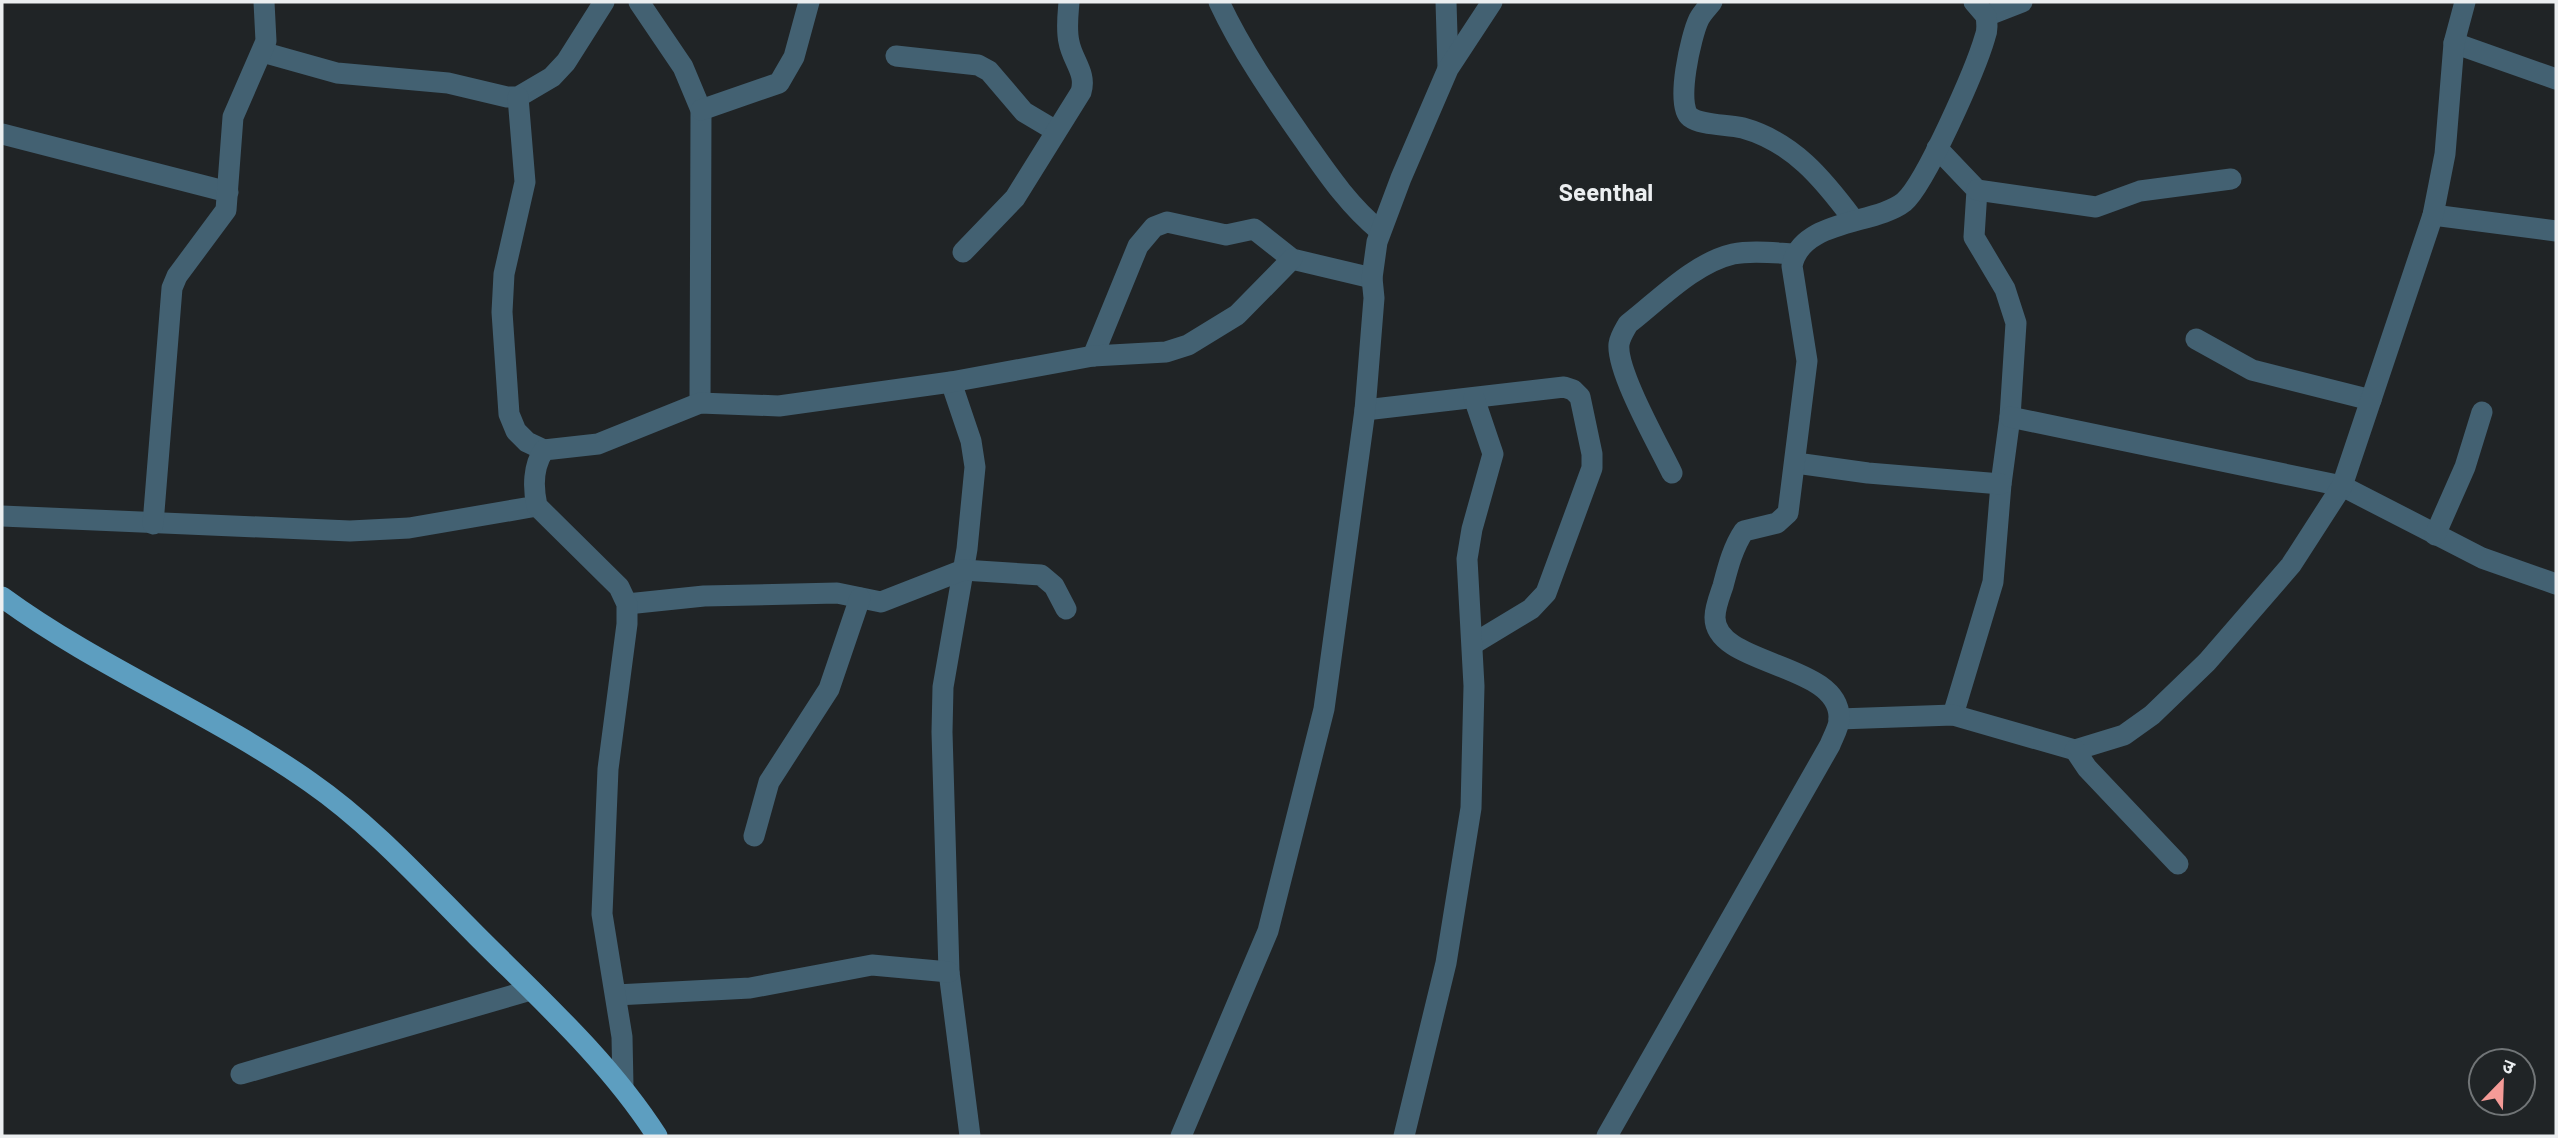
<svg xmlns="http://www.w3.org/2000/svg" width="2558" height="1138" font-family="Barlow,'Noto Sans Devanagari',sans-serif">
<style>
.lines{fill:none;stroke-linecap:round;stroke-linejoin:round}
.minor{stroke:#436172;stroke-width:21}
.major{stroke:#5d9ec0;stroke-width:21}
.labels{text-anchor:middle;stroke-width:7;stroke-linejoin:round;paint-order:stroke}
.quarter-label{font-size:24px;font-weight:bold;fill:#ebeef0;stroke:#202426}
</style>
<rect width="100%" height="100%" fill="#202426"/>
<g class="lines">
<!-- minor -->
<g class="minor">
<path d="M639,2L683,67L701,110L700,403"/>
<path d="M1219,2C1241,49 1271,93 1301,136C1325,170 1347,204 1380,231"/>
<path d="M1446,2L1448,67"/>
<path d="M1712,2C1708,7 1702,13 1699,19C1691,35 1675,106 1690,117C1702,126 1728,124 1743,128C1793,142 1823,179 1853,219"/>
<path d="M1986,16L2022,2"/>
<path d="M2454,43L2556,79"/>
<path d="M262,52L337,73L448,83L507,97H518L552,77L566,62L604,2"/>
<path d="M896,56L978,65L989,71L1024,112L1056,131"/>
<path d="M518,97L525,182L504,274L502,312L509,414L516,431L527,442L544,450"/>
<path d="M701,110L779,83L794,57L809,2"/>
<path d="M2,134L228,192"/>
<path d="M1937,148L1977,190L1974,237L2005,289L2016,323L2010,417L2001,484L1993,582L1953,715"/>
<path d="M1977,190L2096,207L2140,191L2231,179"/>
<path d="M2433,215L2556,231"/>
<path d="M963,252L1015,198L1081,92C1087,73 1072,60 1069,42C1066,29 1068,15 1069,2"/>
<path d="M2196,339L2252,370L2371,400"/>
<path d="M1093,356L1138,246L1154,227L1167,222L1226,235L1254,229L1292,259L1372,278"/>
<path d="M951,382L971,441L975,467L967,549L943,687L942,732L949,972L970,1136"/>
<path d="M1365,410L1564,387L1573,390L1580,397L1592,454V468L1546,593L1531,609L1473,644"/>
<path d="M2010,417L2342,486L2482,558L2556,584"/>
<path d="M1796,463L1868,473L2001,484"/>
<path d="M1672,473C1659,446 1616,371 1619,344C1620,337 1624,331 1628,324C1659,300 1694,263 1733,254C1752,250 1775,253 1794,254"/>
<path d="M2,516L350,531L409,528L537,506"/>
<path d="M153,524L172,288L177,276L226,210L233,117L266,41L264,2"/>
<path d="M2435,535L2465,467L2482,412"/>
<path d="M627,604L704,596L837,593L881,602L963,570L1041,575L1054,586L1066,609"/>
<path d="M1839,719L1953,715L2075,750L2124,735L2152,715L2207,662L2291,565L2342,486L2433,215L2445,154L2454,43L2465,2"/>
<path d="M2075,750L2087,768L2178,864"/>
<path d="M754,836L769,782L829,689L860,598"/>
<path d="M616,995L750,988L872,965L949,972"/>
<path d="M241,1074L531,990"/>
<path d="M623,1086L622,1037L602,914L608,769L627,624V604L619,587L537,506C533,488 533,466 544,450L598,444L700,403L779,406L951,382L1093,356L1166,352L1188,345L1237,315L1292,259"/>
<path d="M1181,1136L1268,931L1324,709L1365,410L1374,298L1372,278L1377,242L1401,178L1448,69L1492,2"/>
<path d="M1404,1136L1446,963L1471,808L1474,686L1467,559L1472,529L1493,454L1474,398"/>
<path d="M1607,1136L1830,745C1833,737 1839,727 1839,720C1843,662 1714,667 1715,617C1715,607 1720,595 1723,586C1728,567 1733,547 1744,531L1777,523L1788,513L1807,361L1792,266C1801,219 1875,225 1904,202C1926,183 1976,68 1985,37C1988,30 1987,23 1986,16L1974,2"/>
</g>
<!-- major -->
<path class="major" d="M2,597C99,668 212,713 310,782C372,825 424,883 477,936C540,999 609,1061 657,1136"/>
</g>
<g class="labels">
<!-- quarter labels -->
<g class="quarter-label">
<text x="1606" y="201">Seenthal</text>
</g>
</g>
<!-- border -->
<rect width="2558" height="1138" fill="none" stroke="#ebeef0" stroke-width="7"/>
<!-- north arrow -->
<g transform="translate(2502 1082) rotate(23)"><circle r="33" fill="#202426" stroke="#717577" stroke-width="2"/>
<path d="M0-5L12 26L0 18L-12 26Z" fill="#f59b97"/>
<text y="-10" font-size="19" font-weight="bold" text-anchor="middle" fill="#ebeef0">उ</text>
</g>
</svg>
